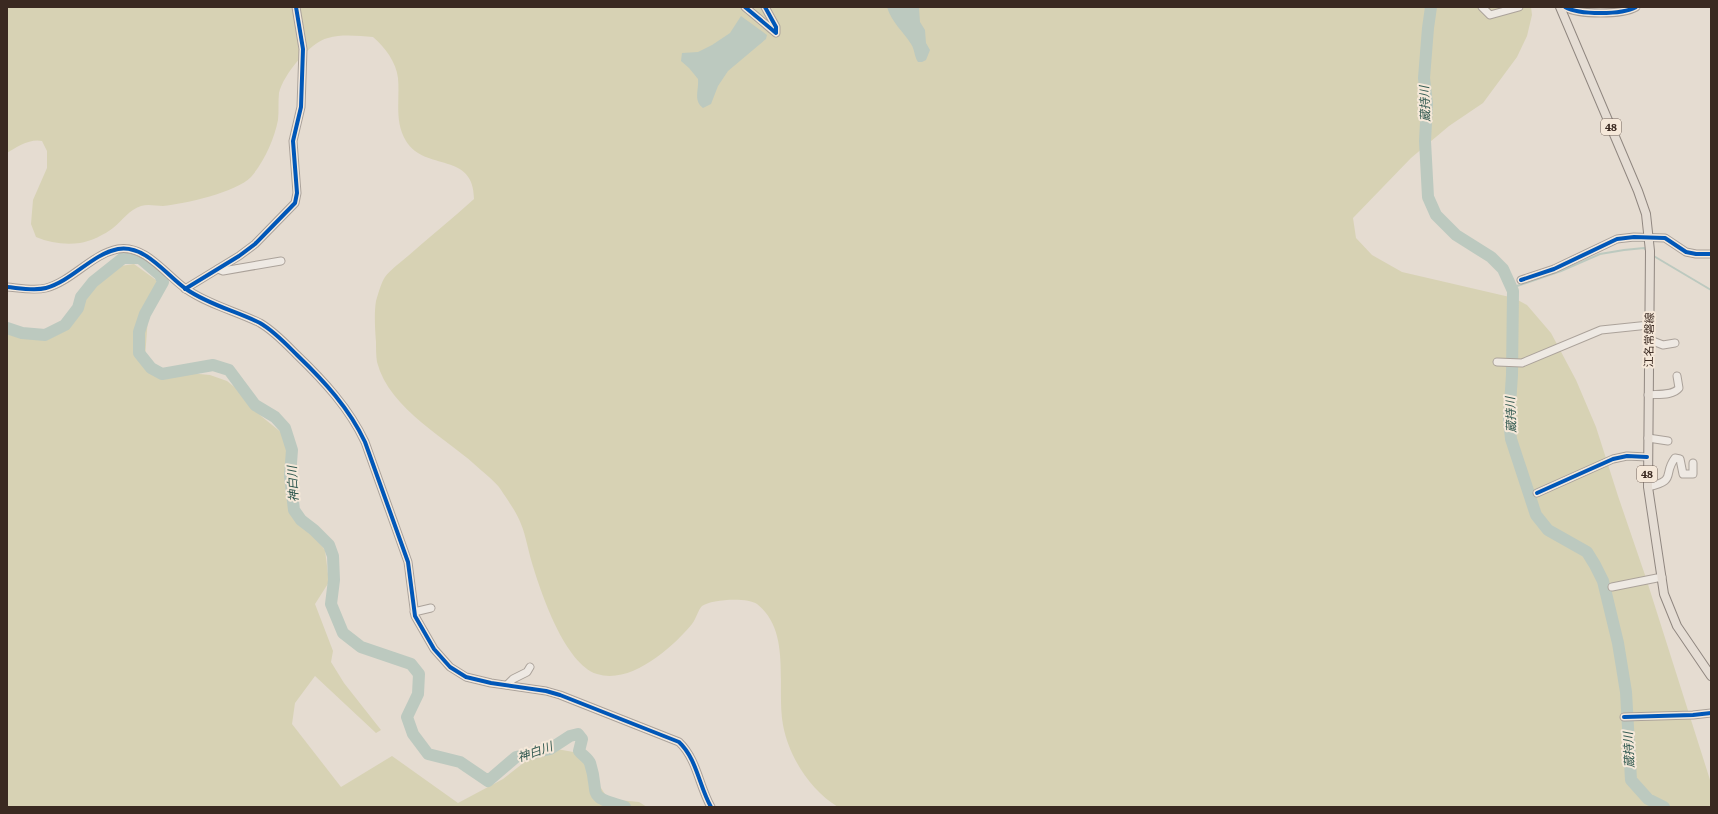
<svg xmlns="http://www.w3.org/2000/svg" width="1718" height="814" font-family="Literata,'Noto Sans JP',serif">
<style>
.green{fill:#d7d2b4}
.water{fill:#bcc9bf}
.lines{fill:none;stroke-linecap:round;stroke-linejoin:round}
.stream{stroke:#bcc9bf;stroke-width:2}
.river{stroke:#bcc9bf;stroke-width:12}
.minor-casing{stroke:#aba29a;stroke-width:9}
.major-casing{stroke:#908780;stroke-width:10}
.minor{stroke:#eee9e3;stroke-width:7}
.major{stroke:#e5ddd4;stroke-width:8}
.cycleway-casing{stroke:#f5e8d9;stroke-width:6}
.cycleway{stroke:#0057b8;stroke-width:4}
.labels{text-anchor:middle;stroke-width:4;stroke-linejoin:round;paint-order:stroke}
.shield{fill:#f5e8d9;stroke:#726258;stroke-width:1}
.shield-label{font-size:10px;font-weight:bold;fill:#3a2921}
.street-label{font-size:11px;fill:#3a2921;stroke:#f5e8d9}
.water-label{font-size:12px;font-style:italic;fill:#315950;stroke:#f5e8d9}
</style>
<rect width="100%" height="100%" fill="#e5dcd1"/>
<!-- green -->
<g class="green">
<path d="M7,7H1531L1532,15L1527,36L1517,57L1483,103L1449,126L1411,158L1353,218L1356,238L1372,255L1402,272L1514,298L1527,305L1551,333L1576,380L1596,427L1618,496L1646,578L1711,783V807H838C810,790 789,757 783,725C776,687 792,631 757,604C748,597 711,599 702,606C698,610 696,619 692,624C673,647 631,685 597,674C565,664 541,593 532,563C528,550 526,536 521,524C517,513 509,502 503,493C498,484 489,477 482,471C448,438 390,411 377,362C376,356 376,348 376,342C375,329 374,313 376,301C378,294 381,283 385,277C391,269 401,262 408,256C429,237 452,219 474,199C474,151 425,172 406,141C394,121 400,100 398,78C396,62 385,47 373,37C359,36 342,34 328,38C310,42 283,75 279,93C278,102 279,111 278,120C274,140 264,162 251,177C237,192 184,204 163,206C156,206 148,204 141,206C129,210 123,220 113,228C106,234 89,242 80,243C65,245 50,243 36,237L31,224L33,200L47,168V151L42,141C31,138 16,147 7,153Z"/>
<path d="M134,264L156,280L159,291L148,317L145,358L157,370L210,375L227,381L248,398L261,416L293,442L292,475L300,520L325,550L329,582L315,604L333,651L331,662L344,683L381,730L376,733L315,676L295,703L292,724L341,787L392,756L458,803L503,779L531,757L551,748L579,753L608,799L639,802L647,807H7V326L44,336L63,331L79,310L89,288L114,267Z"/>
</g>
<!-- water -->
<g class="water">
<path d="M887,7H919L920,22L925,30L926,43L930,50L926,60L922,62H918C914,56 915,50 911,44C903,31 892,23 887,7Z"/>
<path d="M741,16L767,35L766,39L728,71L718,86L711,104L703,108C693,100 699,91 698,79L689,68L681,61L682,53L698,52L712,45L730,33Z"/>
</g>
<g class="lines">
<!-- stream -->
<g class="stream">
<path d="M1652,255L1711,290"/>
<path d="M1511,288L1561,271L1600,254L1624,250L1644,248L1647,251"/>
</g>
<!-- river -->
<g class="river">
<path d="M1431,7L1428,28L1424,78L1427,104L1425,141L1428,197L1436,215L1456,235L1491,257L1503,269L1513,291L1512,375L1509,419L1511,439L1536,515L1548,530L1587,552L1595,565L1603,581L1618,643L1626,692L1631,780L1648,799L1664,807"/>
<path d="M7,328L22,333L45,335L65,325L78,308L81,297L93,282L123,258H140L160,275L163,282L145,314L139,332V353L151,368L162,374L213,365L229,370L255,405L275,417L285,428L292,450L290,476L294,510L301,520L314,530L329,545L333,556L334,580L331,604L343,633L361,647L411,664L419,674L418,694L407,717L413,734L428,754L460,762L488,781L516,757L550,749L570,736L578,734L582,739L579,751C582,755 588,758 590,763C601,796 583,795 625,807"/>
</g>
<!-- minor casing -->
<g class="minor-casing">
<g id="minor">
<path d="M745,7L776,33V27L765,7"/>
<path d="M1482,7L1490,15L1519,7"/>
<path d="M1565,7C1579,15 1622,15 1636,7"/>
<path d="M218,269L223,271L281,261"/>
<path d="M1521,280L1554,269L1617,239L1634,237L1665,238L1686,252L1696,254H1711"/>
<path d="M7,287C19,288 34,291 46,288C72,281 92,254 118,249C145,244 167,276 186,289C209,305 236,311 260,323C274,331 286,344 297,355C324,381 349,408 365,442L408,562L415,616L434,649L450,667L466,677L491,683L546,691L560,695L679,742C697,759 699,786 711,807"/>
<path d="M185,289L239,256L255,244L295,203L297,193L293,141L301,107L303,49L296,7"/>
<path d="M1650,340L1663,345L1675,343"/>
<path d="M1497,362L1522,363L1601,330L1649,325"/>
<path d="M1648,395C1657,394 1673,396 1679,388L1677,376"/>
<path d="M1648,438L1668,441"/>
<path d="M1648,487C1678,480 1662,475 1675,458L1680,459L1683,474H1693V463"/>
<path d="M1537,493L1613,459L1627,456L1647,457"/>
<path d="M1612,587L1662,577"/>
<path d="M414,612L431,608"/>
<path d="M507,685L513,679L527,672L530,667"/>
<path d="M1624,717L1693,715L1711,713"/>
</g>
</g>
<!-- major casing -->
<g class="major-casing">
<path id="major" d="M1560,7L1638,191L1646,214L1650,251L1648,487L1664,594L1677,626L1711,676"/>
</g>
<!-- minor -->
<use href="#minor" class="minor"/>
<!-- major -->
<use href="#major" class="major"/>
<!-- cycleway casing -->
<g class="cycleway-casing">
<g id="cycleway">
<path d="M745,7L776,33V27L765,7"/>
<path d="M1565,7C1579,15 1622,15 1636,7"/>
<path d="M1521,280L1554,269L1617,239L1634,237L1665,238L1686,252L1696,254H1711"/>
<path d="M7,287C19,288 34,291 46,288C72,281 92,254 118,249C145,244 167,276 186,289C209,305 236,311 260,323C274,331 286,344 297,355C324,381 349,408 365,442L408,562L415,616L434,649L450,667L466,677L491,683L546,691L560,695L679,742C697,759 699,786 711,807"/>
<path d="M185,289L239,256L255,244L295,203L297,193L293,141L301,107L303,49L296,7"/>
<path d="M1537,493L1613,459L1627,456L1647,457"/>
<path d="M1624,717L1693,715L1711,713"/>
</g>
</g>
<!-- cycleway -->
<use href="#cycleway" class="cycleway"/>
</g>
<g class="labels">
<!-- shield labels -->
<g class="shield">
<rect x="1601" y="119" width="20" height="16" rx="3"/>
<rect x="1637" y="466" width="20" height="16" rx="3"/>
</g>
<g class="shield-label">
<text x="1611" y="131">48</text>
<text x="1647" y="478">48</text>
</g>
<!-- street labels -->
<g class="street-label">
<text transform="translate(1649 340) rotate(-89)" y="4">江名常磐線</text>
</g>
<!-- water labels -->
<g class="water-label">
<text transform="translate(1425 104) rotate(-92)" y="4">蔵持川</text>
<text transform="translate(1511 415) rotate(-92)" y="4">蔵持川</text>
<text transform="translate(293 484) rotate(-93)" y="4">神白川</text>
<text transform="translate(1629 750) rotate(-93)" y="4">蔵持川</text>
<text transform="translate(535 752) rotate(-19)" y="4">神白川</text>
</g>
</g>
<!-- border -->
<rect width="1718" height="814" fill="none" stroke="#3a2921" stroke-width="16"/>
</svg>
